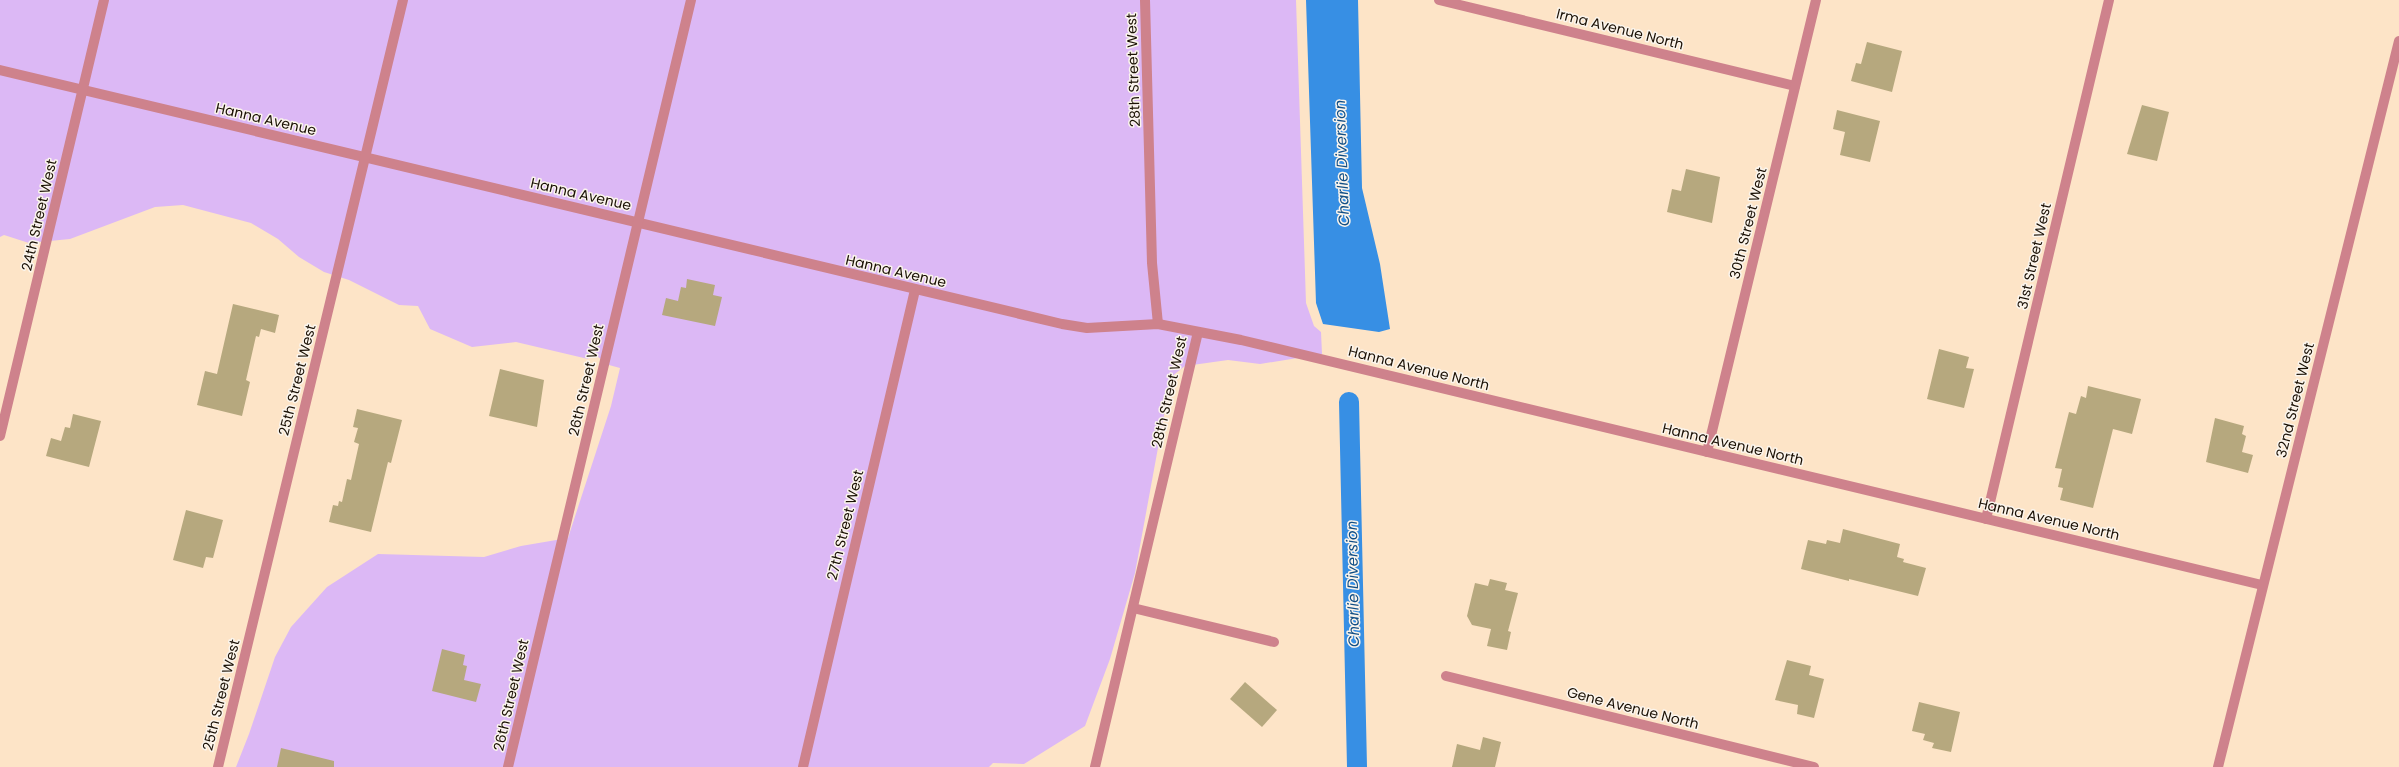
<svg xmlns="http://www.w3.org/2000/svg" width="2399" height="767" font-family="Poppins,sans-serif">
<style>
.green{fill:#dcb8f5}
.water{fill:#378fe4}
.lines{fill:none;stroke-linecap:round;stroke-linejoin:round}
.canal{stroke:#378fe4;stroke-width:20}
.building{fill:#b6a87e}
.street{stroke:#ce828c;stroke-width:10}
.labels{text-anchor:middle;stroke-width:3;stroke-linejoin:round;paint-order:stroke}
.street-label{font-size:14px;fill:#1a1004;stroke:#fbf5ed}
.water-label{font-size:15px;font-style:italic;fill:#114e85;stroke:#fbf5ed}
</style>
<rect width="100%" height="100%" fill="#fde4c7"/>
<!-- green -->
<path class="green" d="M0,0H1296L1306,303L1314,326L1321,332L1322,354L1260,364L1228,360L1185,366L1171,377L1135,573L1110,659L1085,726L1024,764L993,763L989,767H236L249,734L275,657L291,627L327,587L378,554L484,557L521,546L568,538L611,406L620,368L609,365L590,351L588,359L516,342L472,347L430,329L418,306L399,305L349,280L324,272L299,257L278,239L251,223L183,205L155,207L70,239L29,243L4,235L0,237Z"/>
<!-- water -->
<path class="water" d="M1306,0H1358L1362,188L1380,264L1390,329L1379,332L1323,324L1316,303Z"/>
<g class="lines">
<!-- canal -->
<path class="canal" d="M1349,402L1357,767"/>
</g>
<!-- building -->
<g class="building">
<path d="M1867,42L1902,51L1892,92L1851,81L1856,63L1861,64Z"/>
<path d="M2142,105L2169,112L2157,161L2127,154Z"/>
<path d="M1837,110L1880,121L1870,162L1840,155L1845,132L1833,129Z"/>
<path d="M1686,169L1720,177L1712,223L1667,212L1672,189L1681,191Z"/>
<path d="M687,279L715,285L713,295L722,297L715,326L662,315L666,298L678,301L681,287L686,288Z"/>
<path d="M233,304L279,315L275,333L261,329L259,337L256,336L246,380L250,382L242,416L197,405L205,371L217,374Z"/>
<path d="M1939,349L1969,357L1966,368L1974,369L1964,408L1927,399Z"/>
<path d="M500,369L544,380L537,427L489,416Z"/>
<path d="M2088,386L2141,399L2132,434L2113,429L2093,508L2060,500L2063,488L2058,487L2062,469L2055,468L2069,412L2076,414L2081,396L2086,398Z"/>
<path d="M357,409L402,420L391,463L388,462L371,532L329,522L333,505L338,506L339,501L342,502L347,479L351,480L359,444L354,442L358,428L353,427Z"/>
<path d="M73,414L101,421L89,467L46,456L51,438L61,441L65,427L70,428Z"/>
<path d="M2215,418L2244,426L2242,434L2246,436L2242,452L2253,455L2248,473L2206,462Z"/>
<path d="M186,510L223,520L213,558L206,557L203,568L173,560Z"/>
<path d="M1843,529L1900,544L1897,557L1904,559L1903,562L1926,568L1918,596L1849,579V581L1801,569L1808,540L1826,544L1827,540L1840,543Z"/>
<path d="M1490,579L1507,583L1505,590L1518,593L1508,631L1511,632L1507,650L1487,646L1491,629L1472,625L1467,616L1475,583L1488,586Z"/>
<path d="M442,649L465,655L463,665L467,666L464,680L481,684L476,702L432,691Z"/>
<path d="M1787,660L1811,666L1809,675L1824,679L1814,718L1797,714L1798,705L1775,700Z"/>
<path d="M1245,682L1277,710L1262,727L1230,699Z"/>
<path d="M1919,702L1960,712L1951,752L1932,748L1934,743L1923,740L1925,734L1912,731Z"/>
<path d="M1483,737L1501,742L1495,767H1452L1457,744L1480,750Z"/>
<path d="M281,748L334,761V767H277Z"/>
</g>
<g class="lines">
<!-- street -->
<g class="street">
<path d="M1145,0L1152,263L1158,324"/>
<path d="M1439,0L1795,86"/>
<path d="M0,70L1062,324L1087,328L1158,324L1241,340L2262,585"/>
<path d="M0,436L104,0"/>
<path d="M1707,452L1816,0"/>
<path d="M1986,519L2109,0"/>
<path d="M1133,608L1274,642"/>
<path d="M1446,676L1814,767"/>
<path d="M218,767L403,0"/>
<path d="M508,767L691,0"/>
<path d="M803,767L915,290"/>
<path d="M1095,767L1198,332"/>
<path d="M2218,767L2399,41"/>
</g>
</g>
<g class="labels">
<!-- street labels -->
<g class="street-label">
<text transform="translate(1620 29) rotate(14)" y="5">Irma Avenue North</text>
<text transform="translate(1133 70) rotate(-92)" y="5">28th Street West</text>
<text transform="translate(266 119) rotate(13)" y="5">Hanna Avenue</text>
<text transform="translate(581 194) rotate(13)" y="5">Hanna Avenue</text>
<text transform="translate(39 215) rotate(-77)" y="5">24th Street West</text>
<text transform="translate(1748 223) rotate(-76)" y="5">30th Street West</text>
<text transform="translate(2034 256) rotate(-77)" y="5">31st Street West</text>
<text transform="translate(896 271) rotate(13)" y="5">Hanna Avenue</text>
<text transform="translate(1419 368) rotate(14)" y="5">Hanna Avenue North</text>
<text transform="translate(297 380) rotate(-76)" y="5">25th Street West</text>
<text transform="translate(586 380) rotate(-77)" y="5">26th Street West</text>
<text transform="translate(1169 392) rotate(-77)" y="5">28th Street West</text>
<text transform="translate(2295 400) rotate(-76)" y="5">32nd Street West</text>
<text transform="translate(1733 444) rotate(13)" y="5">Hanna Avenue North</text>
<text transform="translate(2049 519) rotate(13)" y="5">Hanna Avenue North</text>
<text transform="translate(845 525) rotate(-76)" y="5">27th Street West</text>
<text transform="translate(221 695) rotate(-76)" y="5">25th Street West</text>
<text transform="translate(511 695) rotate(-77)" y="5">26th Street West</text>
<text transform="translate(1633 708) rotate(14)" y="5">Gene Avenue North</text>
</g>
<!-- water labels -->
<g class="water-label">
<text transform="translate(1342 163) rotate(-92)" y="5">Charlie Diversion</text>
<text transform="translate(1353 584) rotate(-91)" y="5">Charlie Diversion</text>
</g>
</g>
</svg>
